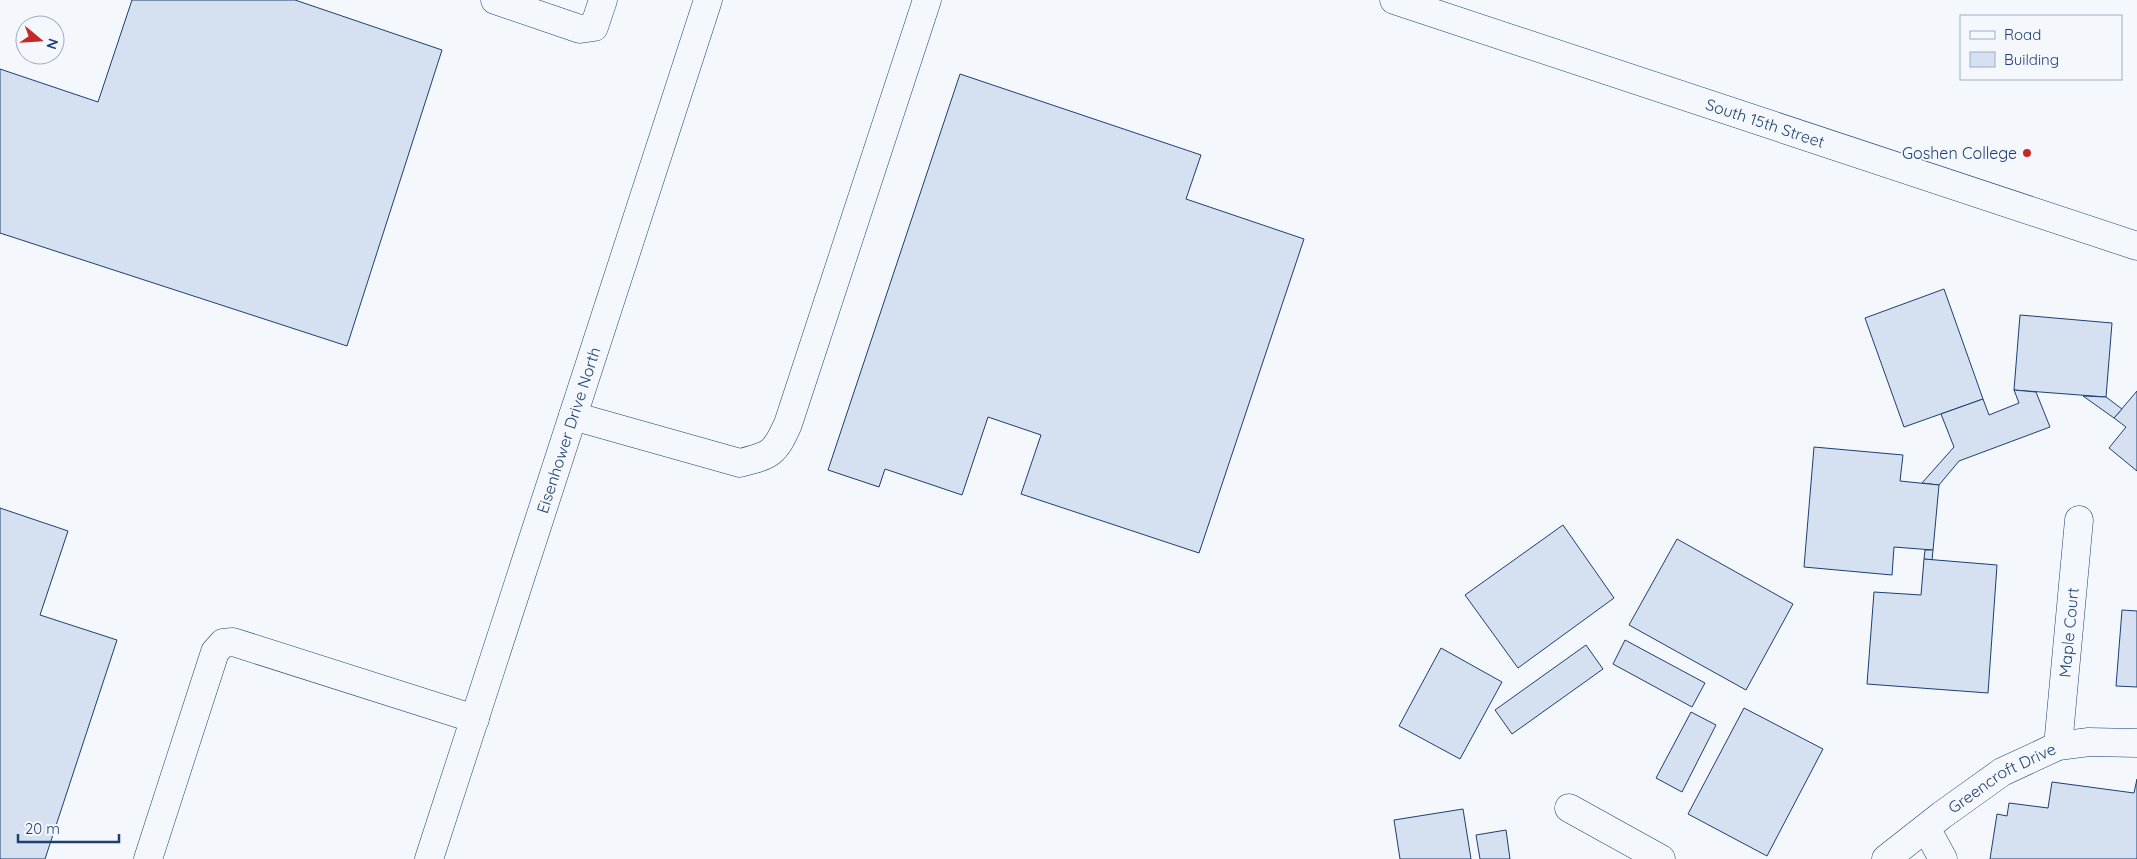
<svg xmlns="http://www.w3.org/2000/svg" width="2137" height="859" font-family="Quicksand,sans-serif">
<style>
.building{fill:#d5e0f0;stroke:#1d3f73}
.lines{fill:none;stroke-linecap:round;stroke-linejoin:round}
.minor-casing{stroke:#1d3f73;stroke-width:29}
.minor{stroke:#f4f7fb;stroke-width:28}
.poi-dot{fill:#c62828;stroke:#f4f7fb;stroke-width:2}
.labels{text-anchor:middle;stroke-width:4;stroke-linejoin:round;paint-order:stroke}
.street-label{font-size:16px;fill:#1d3f73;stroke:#f4f7fb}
.poi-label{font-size:16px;fill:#1d3f73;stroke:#f4f7fb;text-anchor:end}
</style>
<rect width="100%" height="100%" fill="#f4f7fb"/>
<!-- building -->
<g class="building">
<path d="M132,0H295L442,50L347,346L0,233V69L98,102Z"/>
<path d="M960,74L1201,155L1186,199L1304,239L1199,553L1021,494L1041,435L988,417L962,495L885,469L879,487L828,470Z"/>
<path d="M1944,289L1983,399L1904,427L1865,318Z"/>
<path d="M2020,315L2112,323L2106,397L2014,390Z"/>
<path d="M2014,390L2036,392L2050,427L1959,461L1939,485L1922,483L1954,447L1941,414L1983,399L1989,415L2019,403Z"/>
<path d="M2137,391V471L2109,448L2126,427L2114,418Z"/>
<path d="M2083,396L2106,397L2122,409L2114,418Z"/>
<path d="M1814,447L1903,455L1900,481L1939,485L1933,550L1894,547L1892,575L1804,567Z"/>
<path d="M0,508L68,531L40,615L117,640L45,859H0Z"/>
<path d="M1563,525L1614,598L1518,668L1465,595Z"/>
<path d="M1677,539L1793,604L1746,690L1629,625Z"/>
<path d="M1925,550H1933L1932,560L1924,559Z"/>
<path d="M1924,559L1997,565L1988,693L1867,684L1874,592L1921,595Z"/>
<path d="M2122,610L2137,611V687L2116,686Z"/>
<path d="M1625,640L1705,683L1692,707L1613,664Z"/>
<path d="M1586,645L1603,669L1512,734L1495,710Z"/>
<path d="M1441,648L1502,682L1460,759L1399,726Z"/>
<path d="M1744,708L1823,749L1767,856L1688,814Z"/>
<path d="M1691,712L1716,725L1682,792L1656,778Z"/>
<path d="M2137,779V859H1990L1997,814L2007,816L2009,803L2048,808L2052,782L2134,793Z"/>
<path d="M1463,809L1471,859H1400L1394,820Z"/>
<path d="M1506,830L1510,859H1480L1476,835Z"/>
</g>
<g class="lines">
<!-- minor casing -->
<g class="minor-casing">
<g id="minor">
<path d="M495,0L580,29L594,27L603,0"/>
<path id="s1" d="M1394,0L2137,246"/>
<path d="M573,416L740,463C772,455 775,453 788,424L927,0"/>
<path id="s2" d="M2058,746L2079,520"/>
<path d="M1569,808L1661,859"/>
<path d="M1926,828L1943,859"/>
<path d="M148,859L215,652L223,643L233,642L475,719"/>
<path id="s3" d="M429,859L708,0"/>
<path id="s4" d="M1886,859L1942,815L2002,772L2058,746L2089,742L2137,743"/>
</g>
</g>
<!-- minor -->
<use href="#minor" class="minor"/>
</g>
<!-- markers -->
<circle class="poi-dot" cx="2027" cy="153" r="5"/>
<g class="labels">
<!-- street labels -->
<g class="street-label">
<text dy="6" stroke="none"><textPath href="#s1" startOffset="391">South 15th Street</textPath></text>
<text dy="6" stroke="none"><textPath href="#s3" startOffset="451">Eisenhower Drive North</textPath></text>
<text dy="6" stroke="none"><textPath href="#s2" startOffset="114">Maple Court</textPath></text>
<text dy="6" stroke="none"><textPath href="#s4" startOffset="142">Greencroft Drive</textPath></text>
</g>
<!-- poi labels -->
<g class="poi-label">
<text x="2017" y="159">Goshen College</text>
</g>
</g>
<!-- legend -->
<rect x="1960" y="15" width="162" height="65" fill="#f4f7fb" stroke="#9eadc5"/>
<rect x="1970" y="31" width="25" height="8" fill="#f4f7fb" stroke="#9eadc5"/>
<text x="2004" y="40" font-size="15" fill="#1d3f73">Road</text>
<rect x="1970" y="52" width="25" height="15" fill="#d5e0f0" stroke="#9eadc5"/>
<text x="2004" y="65" font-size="15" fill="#1d3f73">Building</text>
<!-- north arrow -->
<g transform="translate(40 40) rotate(108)"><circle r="24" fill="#f4f7fb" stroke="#9eadc5"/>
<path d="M0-4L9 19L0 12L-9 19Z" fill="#c62828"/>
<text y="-8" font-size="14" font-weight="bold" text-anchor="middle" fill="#1d3f73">N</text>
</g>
<!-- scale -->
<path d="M18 834v8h101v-8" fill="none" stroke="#1d3f73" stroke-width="2.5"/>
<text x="25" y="834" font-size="15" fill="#1d3f73" stroke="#f4f7fb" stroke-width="4" paint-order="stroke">20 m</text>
</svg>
